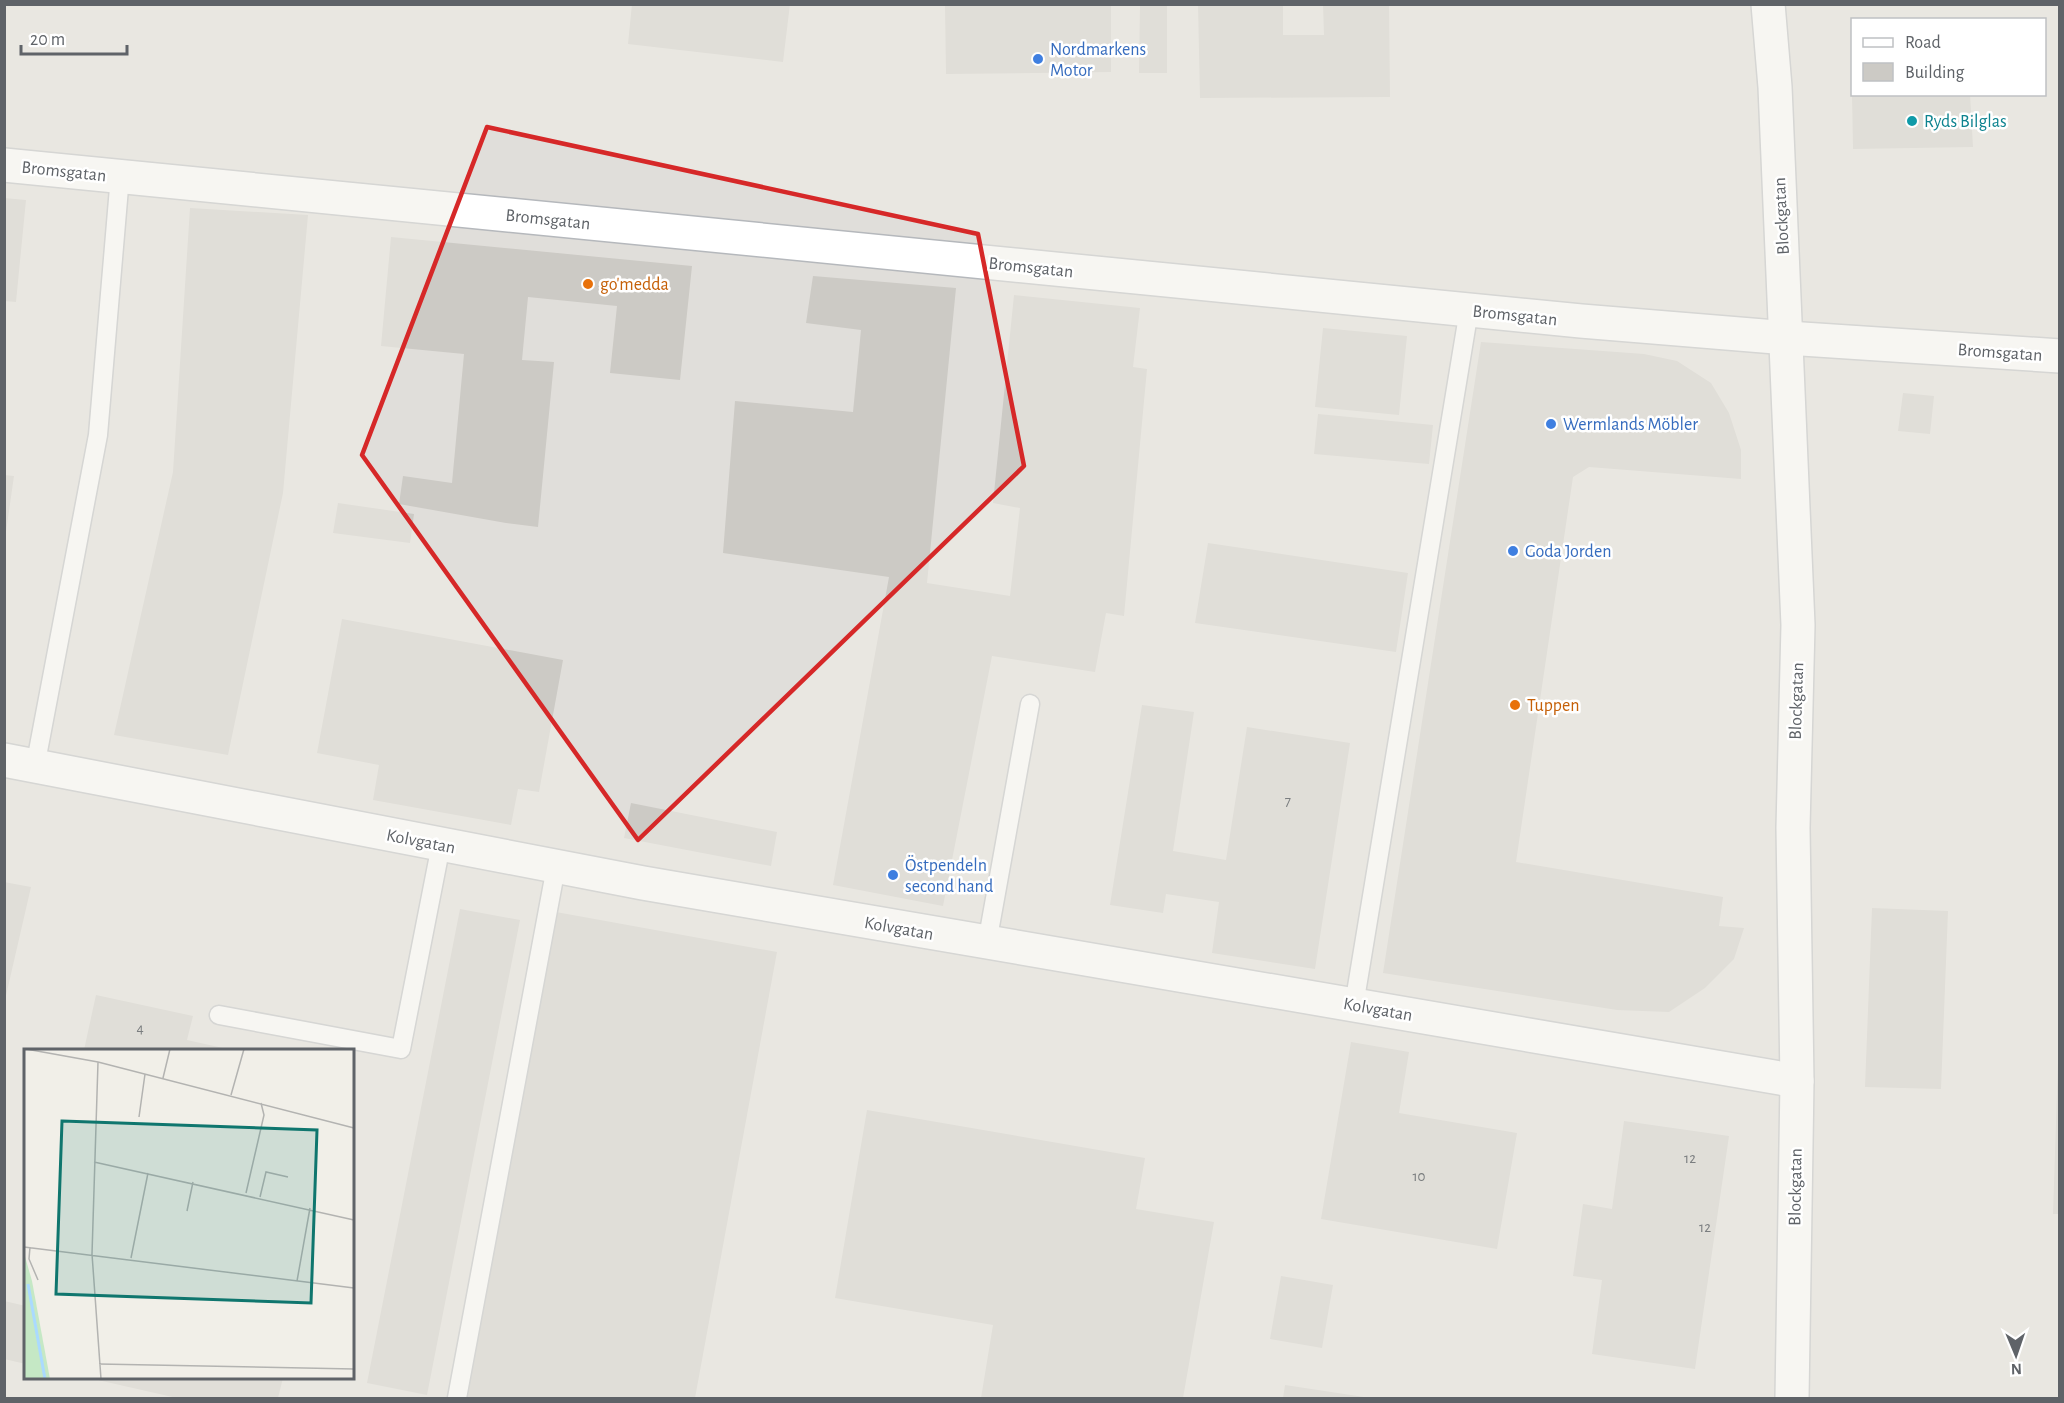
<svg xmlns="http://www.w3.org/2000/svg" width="2064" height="1403" font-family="'Alegreya Sans',sans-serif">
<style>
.industrial{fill:#e0deda;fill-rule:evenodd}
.building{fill:#cccac5}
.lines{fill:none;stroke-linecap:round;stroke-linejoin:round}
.service-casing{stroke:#b5b8bc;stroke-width:21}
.minor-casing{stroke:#b5b8bc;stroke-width:36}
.service{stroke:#fff;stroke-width:18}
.minor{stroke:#fff;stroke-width:33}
.marked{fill:none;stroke:#d62828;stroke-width:4.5;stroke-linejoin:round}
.shop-dot{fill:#3f7fe0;stroke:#fff;stroke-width:2}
.culture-dot{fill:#0f9aa8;stroke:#fff;stroke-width:2}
.food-dot{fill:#e8710a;stroke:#fff;stroke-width:2}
.labels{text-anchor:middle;stroke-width:5;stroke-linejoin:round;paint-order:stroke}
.number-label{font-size:15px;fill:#7a7d7f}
.shop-label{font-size:18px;fill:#366cbe;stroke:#fff;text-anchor:start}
.culture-label{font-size:18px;fill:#0d838f;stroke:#fff;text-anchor:start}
.street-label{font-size:18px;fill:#5f6368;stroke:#fff}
.food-label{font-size:18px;fill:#c56008;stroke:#fff;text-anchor:start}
.inset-river{fill:none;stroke:#aadaff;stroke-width:3}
.inset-road{fill:none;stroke:#b3b3b1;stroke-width:1.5}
.view{fill:#0f766e;fill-opacity:0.15;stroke:#0f766e;stroke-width:3}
.inset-edge{fill:none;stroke:#5f6368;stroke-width:3}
</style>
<rect width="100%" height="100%" fill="#f1efe8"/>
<!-- industrial -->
<path class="industrial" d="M5,5H2059V1398H5ZM1852,20H2044V94H1852ZM26,1050H352V1378H26Z"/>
<!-- building -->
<g class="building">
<path d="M632,4H790L783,62L628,44Z"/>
<path d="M1140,4H1167V73H1139Z"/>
<path d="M1198,4H1283V35H1324L1323,4H1389L1390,97L1200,98Z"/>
<path d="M945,5H1111V72L946,74Z"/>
<path d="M1852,94H1970L1973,147L1853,149Z"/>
<path d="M4,198L26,200L16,302L4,301Z"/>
<path d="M190,208L308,215L283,493L228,755L114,735L173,472Z"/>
<path d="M391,237L692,266L680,380L610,373L617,306L528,297L522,360L554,362L538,527L506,523L399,504L403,476L452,483L464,354L381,346Z"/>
<path d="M813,276L956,288L927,583L1010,596L1020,508L993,503L1014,295L1140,308L1133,367L1147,369L1124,616L1106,613L1095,672L992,656L943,906L833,885L889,577L723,553L735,401L853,412L861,330L806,323Z"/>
<path d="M1323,328L1407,336L1399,415L1315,407Z"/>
<path d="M1481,342L1644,354L1677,361L1711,383L1729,413L1741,450V479L1589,467L1573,477L1516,862L1723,897L1719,926L1744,928L1734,959L1705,988L1669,1012L1617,1010L1383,973Z"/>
<path d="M1903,393L1934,396L1930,434L1898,431Z"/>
<path d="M1318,414L1433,425L1429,464L1314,454Z"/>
<path d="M4,475L14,476L6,532H4Z"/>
<path d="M338,503L414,514L410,543L333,533Z"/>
<path d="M1208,543L1408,573L1396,652L1195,623Z"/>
<path d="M342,619L563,660L539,792L518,789L511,825L373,800L379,765L317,753Z"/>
<path d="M1142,705L1194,712L1173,851L1226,860L1247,727L1350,743L1315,969L1212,953L1219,902L1166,894L1163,913L1110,905Z"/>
<path d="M631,803L777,832L771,866L624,838Z"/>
<path d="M4,882L31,887L5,1000H4Z"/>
<path d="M1872,908L1948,911L1941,1089L1865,1087Z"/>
<path d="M460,909L520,920L427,1395L367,1383Z"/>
<path d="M556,912L777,952L695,1398H467Z"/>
<path d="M96,995L193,1016L187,1040L232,1050H84Z"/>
<path d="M1351,1042L1409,1052L1399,1113L1517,1133L1497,1249L1321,1219Z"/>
<path d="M2058,1062H2060V1214H2053Z"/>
<path d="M867,1110L1145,1158L1136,1209L1214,1222L1183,1398H981L993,1325L835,1298Z"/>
<path d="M1624,1121L1729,1136L1695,1369L1592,1354L1602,1280L1573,1276L1583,1204L1612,1209Z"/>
<path d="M1281,1276L1333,1285L1322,1348L1270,1339Z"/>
<path d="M4,1301L26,1306V1364L4,1359Z"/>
<path d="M89,1378H283L278,1398H177Z"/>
<path d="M1285,1385L1364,1397L1363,1398H1283Z"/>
</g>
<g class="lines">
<!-- service casing -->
<g class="service-casing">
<g id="service">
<path d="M35,767L98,435L120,176"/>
<path d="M987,943L1030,704"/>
<path d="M1354,1005L1469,310"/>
<path d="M219,1015L401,1049L441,845"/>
<path d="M457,1398L556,867"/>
</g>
</g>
<!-- minor casing -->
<g class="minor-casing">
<g id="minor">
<path d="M1768,4L1775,87L1798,625L1793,828L1797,1081L1792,1398"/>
<path d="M4,165L1581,321L1787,338L2060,356"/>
<path d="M4,760L643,883L1797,1081"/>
</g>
</g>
<!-- service -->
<use href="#service" class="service"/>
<!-- minor -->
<use href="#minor" class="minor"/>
</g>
<!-- marked area -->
<path d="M0 0H2064V1403H0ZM487,127L978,234L1024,466L638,840L362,455Z" fill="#f1efe8" fill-opacity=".55" fill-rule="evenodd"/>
<path class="marked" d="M487,127L978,234L1024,466L638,840L362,455Z"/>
<!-- markers -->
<g class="shop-dot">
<circle cx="1038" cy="59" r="6"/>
<circle cx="1551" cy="424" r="6"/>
<circle cx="1513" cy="551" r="6"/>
<circle cx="893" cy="875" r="6"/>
</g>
<circle class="culture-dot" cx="1912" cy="121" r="6"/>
<g class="food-dot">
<circle cx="588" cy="284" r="6"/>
<circle cx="1515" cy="705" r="6"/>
</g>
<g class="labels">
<!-- number labels -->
<g class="number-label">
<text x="1288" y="806">7</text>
<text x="140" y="1033">4</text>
<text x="1690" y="1163">12</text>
<text x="1419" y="1181">10</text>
<text x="1705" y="1232">12</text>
</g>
<!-- shop labels -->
<g class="shop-label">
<text x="1050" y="55">Nordmarkens<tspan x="1050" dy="21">Motor</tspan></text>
<text x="1563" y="430">Wermlands Möbler</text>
<text x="1525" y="557">Goda Jorden</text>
<text x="905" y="871">Östpendeln<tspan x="905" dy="21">second hand</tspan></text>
</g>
<!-- culture labels -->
<g class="culture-label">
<text x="1924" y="127">Ryds Bilglas</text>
</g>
<!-- street labels -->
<g class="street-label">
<text transform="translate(64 171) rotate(6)" y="6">Bromsgatan</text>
<text transform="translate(1781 216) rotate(-93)" y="6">Blockgatan</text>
<text transform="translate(548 219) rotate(6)" y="6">Bromsgatan</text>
<text transform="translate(1031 267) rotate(6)" y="6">Bromsgatan</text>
<text transform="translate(1515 315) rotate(6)" y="6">Bromsgatan</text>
<text transform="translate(2000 352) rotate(4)" y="6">Bromsgatan</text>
<text transform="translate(1796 701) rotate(-88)" y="6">Blockgatan</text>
<text transform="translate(421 841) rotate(11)" y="6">Kolvgatan</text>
<text transform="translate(899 928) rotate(10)" y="6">Kolvgatan</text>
<text transform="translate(1378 1009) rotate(10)" y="6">Kolvgatan</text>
<text transform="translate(1795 1187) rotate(-89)" y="6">Blockgatan</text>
</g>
<!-- food labels -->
<g class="food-label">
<text x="600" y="290">go'medda</text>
<text x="1527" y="711">Tuppen</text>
</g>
</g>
<!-- overview -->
<g transform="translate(24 1049)">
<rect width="330" height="330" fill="#f1efe8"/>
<path d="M0,204L8,232L26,330H0Z" fill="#c5e8c5"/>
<path class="inset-river" d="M4,235L21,330"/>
<path class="inset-road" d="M2,0L74,13L330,79M74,13L68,205L77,330M139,29L146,0M207,46L220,0M115,68L121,25M70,113L330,171M222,144L240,66L237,54M236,148L242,123L264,128M163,162L169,133M0,198L330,239M6,198L5,210L14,231M107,209L124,124M273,232L286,159M75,315L330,320"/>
<path class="view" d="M38,72L293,81L287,254L32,245Z"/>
<rect width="330" height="330" class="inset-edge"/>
</g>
<!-- border -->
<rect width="2064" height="1403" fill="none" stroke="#5f6368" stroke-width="12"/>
<!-- legend -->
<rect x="1851" y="18" width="195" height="78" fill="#ffffff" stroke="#bfc1c3" stroke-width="1.5"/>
<rect x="1863" y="38" width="30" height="9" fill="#ffffff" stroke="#bfc1c3" stroke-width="1.5"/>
<text x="1905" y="48" font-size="18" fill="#5f6368">Road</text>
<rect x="1863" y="63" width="30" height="18" fill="#cccac5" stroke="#bfc1c3" stroke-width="1.5"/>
<text x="1905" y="78" font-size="18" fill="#5f6368">Building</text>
<!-- north arrow -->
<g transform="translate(2016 1355) rotate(178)" stroke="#ffffff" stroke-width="4.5" paint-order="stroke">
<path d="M0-4.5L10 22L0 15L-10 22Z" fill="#5f6368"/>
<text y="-9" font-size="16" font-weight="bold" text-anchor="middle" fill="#5f6368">N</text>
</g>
<!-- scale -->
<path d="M21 45v9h106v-9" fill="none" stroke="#5f6368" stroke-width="3"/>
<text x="30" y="45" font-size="18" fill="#5f6368" stroke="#ffffff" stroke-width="4.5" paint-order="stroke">20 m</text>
</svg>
